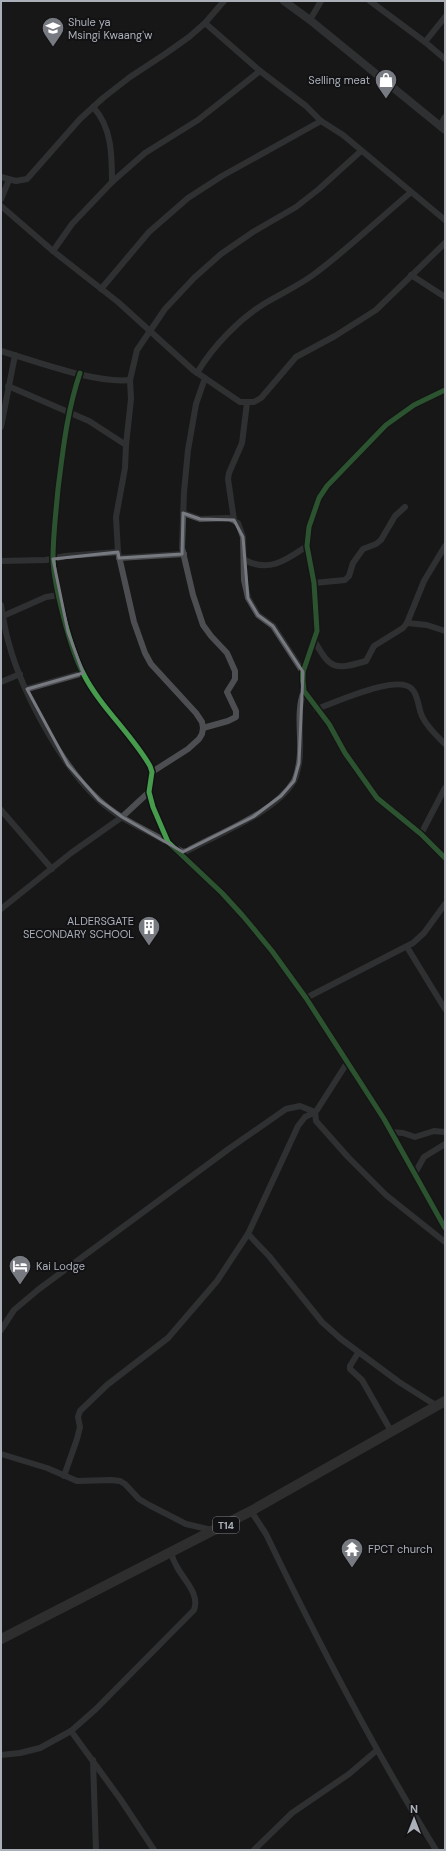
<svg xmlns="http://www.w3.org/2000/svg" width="446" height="1851" font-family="'DM Sans',sans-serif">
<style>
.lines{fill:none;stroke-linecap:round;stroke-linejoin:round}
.minor{stroke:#4c4e51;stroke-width:6}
.tertiary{stroke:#4c4e51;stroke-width:8}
.trunk{stroke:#4a4a4d;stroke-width:10}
.cycleway-casing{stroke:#121214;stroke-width:8}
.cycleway{stroke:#469c4c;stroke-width:5}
.marked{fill:none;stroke:#777a80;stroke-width:3;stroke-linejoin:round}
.labels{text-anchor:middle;stroke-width:4;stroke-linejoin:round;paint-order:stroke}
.shield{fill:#121214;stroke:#7c8087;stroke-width:1}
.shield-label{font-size:10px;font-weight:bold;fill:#aaafb8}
.poi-label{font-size:11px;fill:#aaafb8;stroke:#121214;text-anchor:start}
</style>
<rect width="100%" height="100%" fill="#181818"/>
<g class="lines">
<!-- minor -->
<g class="minor">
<path d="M370,1L425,42L445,59"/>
<path d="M310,20L321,1"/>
<path d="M205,23L260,71L306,106L321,121L343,135L445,220"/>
<path d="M425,42L445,17"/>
<path d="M93,107C112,127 112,156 112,182"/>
<path d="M440,126L445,117"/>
<path d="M1,177L16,181L27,179L80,119L103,98L130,77L165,54L189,37L205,23L224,1"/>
<path d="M1,199L9,180"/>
<path d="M1,206L53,251L118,302L193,370L240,402H254L261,398L296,357L335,336L376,310L445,243"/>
<path d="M53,251L72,224L112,182L145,153L198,120L260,71"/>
<path d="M411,275L445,297"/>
<path d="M101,289L149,232L188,198L222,176L321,121"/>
<path d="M1,351C35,361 96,384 130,380"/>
<path d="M80,373C67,411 63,450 58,489C56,512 53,535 53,559C54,586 70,648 83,673C100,707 131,733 150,766L152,772L149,792L153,807L168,842L222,893L243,916L272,951L306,998L384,1119L445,1228"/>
<path d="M197,373C213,346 240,318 267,302C284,292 302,284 317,272C350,247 379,219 410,193"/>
<path d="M8,386L89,421L126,445"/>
<path d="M445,390L414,405L386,425L327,486L319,498L309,527L307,546L314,583L317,631L303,672V681L304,691L329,724L345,753L377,798L421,834L445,858"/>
<path d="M1,427L15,355"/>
<path d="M183,513L200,519L229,518L238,523L243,537L244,580L248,598L258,615L273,626L303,672"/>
<path d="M234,520L228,479L229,473L242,443L247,403"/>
<path d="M119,558L184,554"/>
<path d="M245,560C269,573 286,560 307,546"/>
<path d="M1,561L46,560L65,556L118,552"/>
<path d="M314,583L345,580L349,576L353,563L363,549L376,544L381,540L395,516L405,507"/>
<path d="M1,605C3,618 5,631 9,644C22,692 62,767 99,800C119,819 145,829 169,843"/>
<path d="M3,616L46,597L59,595"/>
<path d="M407,623L427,625L445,631"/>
<path d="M315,642C331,670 335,670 366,661L374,646L403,628L407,623L424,581L445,546"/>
<path d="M1,682L20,674"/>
<path d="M27,689L83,673"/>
<path d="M316,709C335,703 398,673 412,689C419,696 418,710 423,718C428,728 437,736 445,744"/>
<path d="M203,728L228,721L236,717V711L227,692L235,679V671L227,653L211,636L203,625L193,595L182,548L184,492L188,450L196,404L205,378"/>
<path d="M152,772L188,749L199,739L202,734L203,728L202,722L196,713L151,664L145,653L134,622L118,552L116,517L125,468L126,445L131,399L130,380L137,350L165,309L194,278L221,254L253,232L296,207L319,189L361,151"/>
<path d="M1,810L52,869"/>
<path d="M421,834L445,788"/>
<path d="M176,848L183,852L187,851C219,833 275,813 294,781C296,777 298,769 299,763C303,740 295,713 304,691"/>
<path d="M1,909L71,853L122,817L149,792"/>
<path d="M407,947L445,1009"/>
<path d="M306,998L413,943L424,933L445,904"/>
<path d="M315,1112L316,1121L348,1157L386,1195L445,1242"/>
<path d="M391,1132L403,1133L415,1137L434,1131L445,1132"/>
<path d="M415,1173L424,1157L445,1144"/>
<path d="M248,1234L269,1256L322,1322L341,1339L399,1382L437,1406"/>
<path d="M1,1330L14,1310L39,1289L230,1148L286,1109L300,1106L315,1112L317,1110L347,1063"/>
<path d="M358,1353L350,1366V1369L362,1380L391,1431"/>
<path d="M1,1454L47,1468L77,1481L111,1480L120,1481L125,1484L139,1499L149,1505L186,1524L212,1530"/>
<path d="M64,1476L77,1439L80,1427L78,1417L80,1411L107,1385L168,1338L217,1281L248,1234L298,1126L305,1117L315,1112"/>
<path d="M251,1511L266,1534C318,1642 373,1748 436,1850"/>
<path d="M71,1731L121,1800L154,1850"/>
<path d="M1,1755L20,1753L40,1748L71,1731L96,1709L194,1610C200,1594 184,1580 177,1567C174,1562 172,1557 171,1552"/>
<path d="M93,1760L96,1850"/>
<path d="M254,1850L292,1813L349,1774L376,1751"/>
</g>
<!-- tertiary -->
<path class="tertiary" d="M284,1L310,20L445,130"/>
<!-- trunk -->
<path class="trunk" d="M1,1639L251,1511L445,1401"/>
<!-- cycleway casing -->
<g class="cycleway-casing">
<g id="cycleway">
<path d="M80,373C67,411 63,450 58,489C56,512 53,535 53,559C54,586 70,648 83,673C100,707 131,733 150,766L152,772L149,792L153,807L168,842L222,893L243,916L272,951L306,998L384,1119L445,1228"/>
<path d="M445,390L414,405L386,425L327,486L319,498L309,527L307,546L314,583L317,631L303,672V681L304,691L329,724L345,753L377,798L421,834L445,858"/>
</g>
</g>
<!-- cycleway -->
<use href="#cycleway" class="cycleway"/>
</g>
<!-- marked area -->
<path d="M0 0H446V1851H0ZM183,513L200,519L234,520L243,537L248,598L258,615L273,626L303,672L299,763L294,781L281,796L253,817L183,852L122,817L99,800L68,765L27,689L83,673L68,632L53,559L118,552L119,558L182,554Z" fill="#181818" fill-opacity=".55" fill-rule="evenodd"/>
<path class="marked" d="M183,513L200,519L234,520L243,537L248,598L258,615L273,626L303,672L299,763L294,781L281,796L253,817L183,852L122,817L99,800L68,765L27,689L83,673L68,632L53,559L118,552L119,558L182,554Z"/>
<!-- icons -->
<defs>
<g id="school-pin" transform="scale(1.15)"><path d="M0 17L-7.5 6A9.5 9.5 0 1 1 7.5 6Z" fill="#777a80" stroke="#121214"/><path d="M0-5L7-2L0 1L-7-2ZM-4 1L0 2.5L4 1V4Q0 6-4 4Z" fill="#fff"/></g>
<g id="shop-pin" transform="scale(1.15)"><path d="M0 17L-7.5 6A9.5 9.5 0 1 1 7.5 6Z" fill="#777a80" stroke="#121214"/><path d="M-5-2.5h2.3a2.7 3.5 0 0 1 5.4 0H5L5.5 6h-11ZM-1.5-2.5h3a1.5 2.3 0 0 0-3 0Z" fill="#fff"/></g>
<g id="building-pin" transform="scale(1.15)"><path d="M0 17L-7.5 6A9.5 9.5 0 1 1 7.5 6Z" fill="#777a80" stroke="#121214"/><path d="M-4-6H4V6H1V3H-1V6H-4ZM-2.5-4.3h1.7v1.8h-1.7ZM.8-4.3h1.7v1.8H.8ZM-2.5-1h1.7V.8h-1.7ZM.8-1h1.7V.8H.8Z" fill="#fff"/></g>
<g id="hotel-pin" transform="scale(1.15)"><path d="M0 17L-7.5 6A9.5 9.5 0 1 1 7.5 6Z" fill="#777a80" stroke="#121214"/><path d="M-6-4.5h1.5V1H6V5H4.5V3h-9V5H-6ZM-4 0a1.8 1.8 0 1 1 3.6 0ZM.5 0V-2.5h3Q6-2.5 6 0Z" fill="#fff"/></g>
<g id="temple-pin" transform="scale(1.15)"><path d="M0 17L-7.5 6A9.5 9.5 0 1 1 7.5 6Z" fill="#777a80" stroke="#121214"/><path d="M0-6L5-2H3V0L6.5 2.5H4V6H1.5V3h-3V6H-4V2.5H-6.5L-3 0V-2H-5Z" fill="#fff"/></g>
</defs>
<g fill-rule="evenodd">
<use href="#school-pin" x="53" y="28"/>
<use href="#shop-pin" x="386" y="80"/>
<use href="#building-pin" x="149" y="927"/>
<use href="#hotel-pin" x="20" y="1266"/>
<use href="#temple-pin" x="352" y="1549"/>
</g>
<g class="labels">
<!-- shield labels -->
<rect class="shield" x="213" y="1517" width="26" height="16" rx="3"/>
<g class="shield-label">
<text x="226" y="1529">T14</text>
</g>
<!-- poi labels -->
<g class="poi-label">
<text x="68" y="26">Shule ya<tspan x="68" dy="13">Msingi Kwaang'w</tspan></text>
<text x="370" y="84" text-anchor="end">Selling meat</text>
<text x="134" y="925" text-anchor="end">ALDERSGATE<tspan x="134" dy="13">SECONDARY SCHOOL</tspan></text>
<text x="36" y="1270">Kai Lodge</text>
<text x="368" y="1553">FPCT church</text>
</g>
</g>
<!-- border -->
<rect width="446" height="1851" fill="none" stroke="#aaafb8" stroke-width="4"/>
<!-- north arrow -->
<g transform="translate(414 1819)" stroke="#121214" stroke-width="3" paint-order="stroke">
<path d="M0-3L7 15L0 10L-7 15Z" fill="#aaafb8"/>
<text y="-6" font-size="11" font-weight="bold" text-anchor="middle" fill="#aaafb8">N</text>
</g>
</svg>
